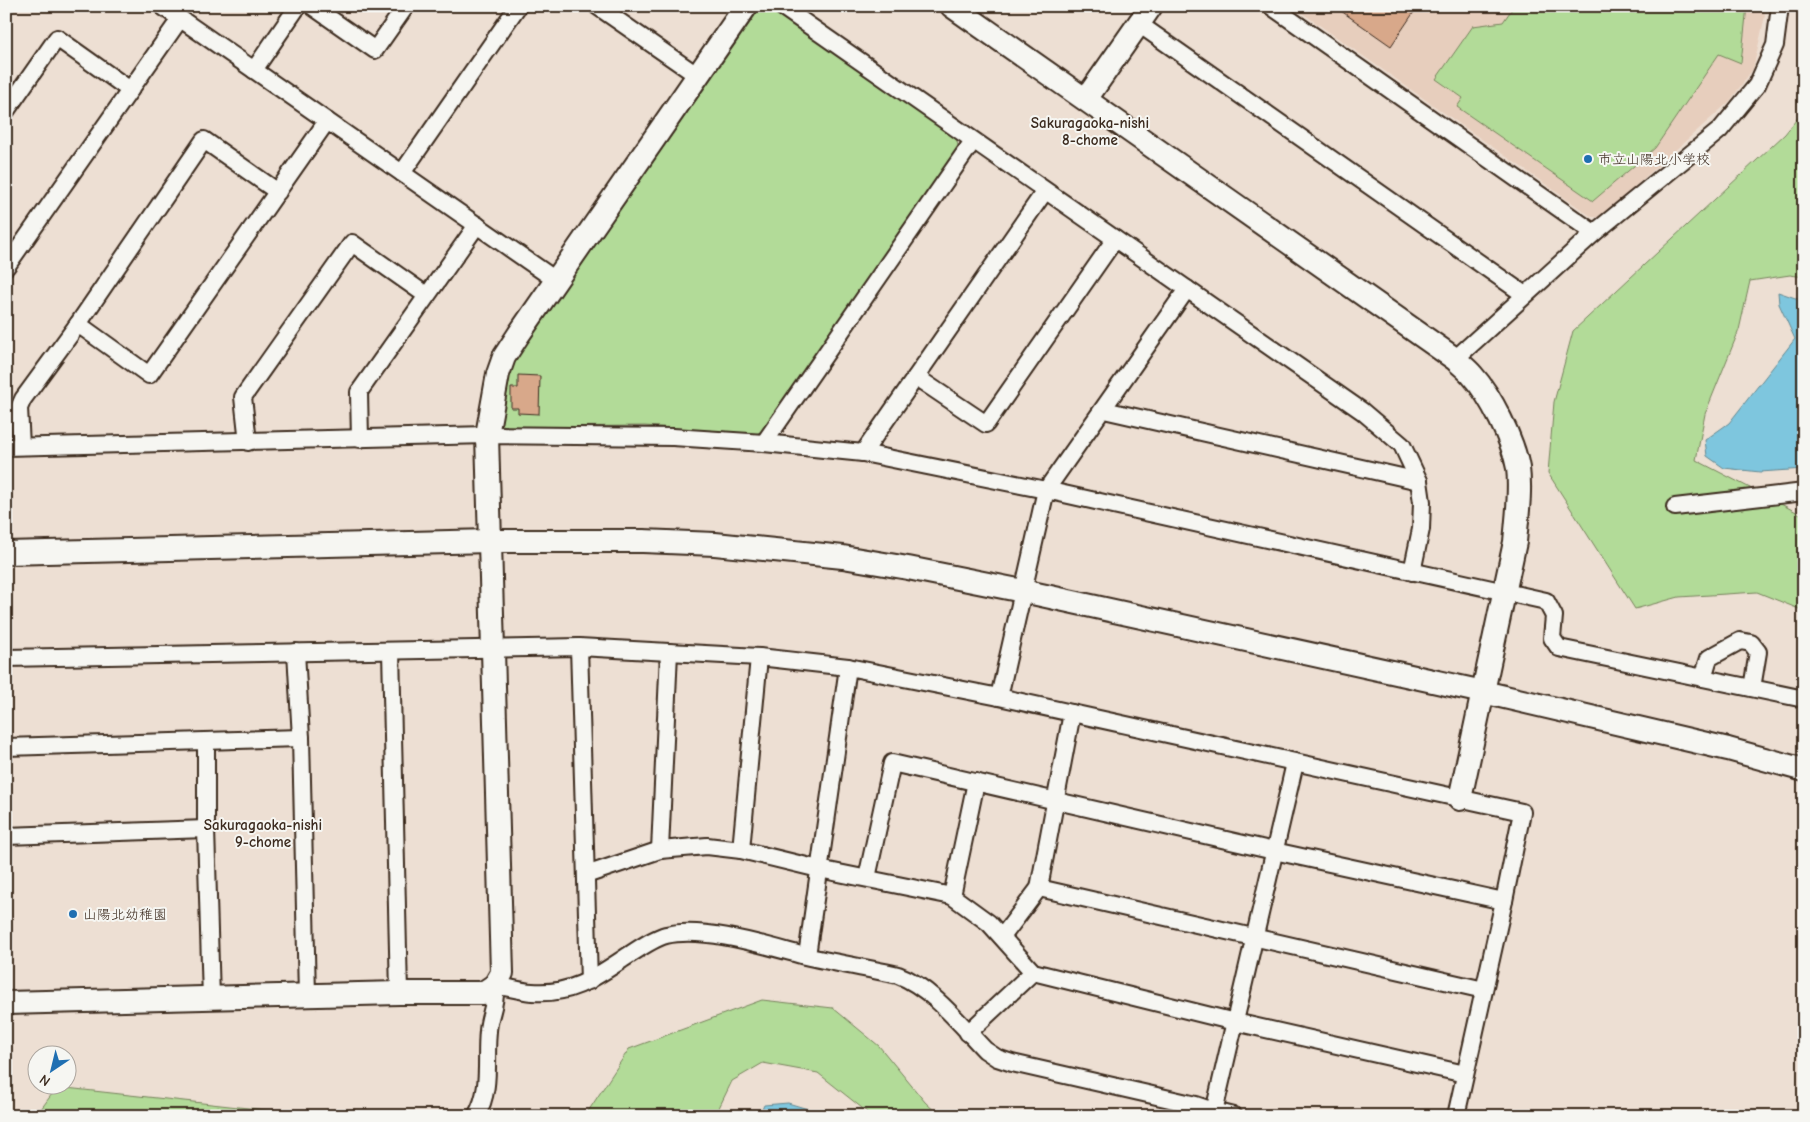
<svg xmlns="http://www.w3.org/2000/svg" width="1810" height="1122" font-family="'Comic Neue','Klee One',sans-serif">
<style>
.built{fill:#e7cebd}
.green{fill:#b2db98;stroke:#76825b}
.water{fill:#7ec6de;stroke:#638891}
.building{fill:#d8a88a;stroke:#3b2a1e}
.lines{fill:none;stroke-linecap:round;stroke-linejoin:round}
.street-casing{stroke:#3b2a1e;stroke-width:20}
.secondary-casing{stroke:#3b2a1e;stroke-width:26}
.street{stroke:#f6f6f2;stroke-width:16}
.secondary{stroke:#f6f6f2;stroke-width:22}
.poi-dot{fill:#1f6fb2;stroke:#f6f6f2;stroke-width:2}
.labels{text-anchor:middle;stroke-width:4;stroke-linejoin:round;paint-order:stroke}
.poi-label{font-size:14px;fill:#3b2a1e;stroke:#f6f6f2;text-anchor:start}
.neighbourhood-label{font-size:15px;font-weight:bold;fill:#3b2a1e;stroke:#f6f6f2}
</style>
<rect width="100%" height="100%" fill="#eddfd3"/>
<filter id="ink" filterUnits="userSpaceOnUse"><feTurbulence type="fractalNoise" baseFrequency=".02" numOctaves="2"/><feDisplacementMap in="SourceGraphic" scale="10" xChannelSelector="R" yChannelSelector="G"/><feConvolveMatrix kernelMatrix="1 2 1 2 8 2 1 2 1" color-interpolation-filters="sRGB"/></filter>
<g filter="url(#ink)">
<!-- built -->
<path class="built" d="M1292,6H1764L1765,16L1753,69L1730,101L1601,217H1592Z"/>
<!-- green -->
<g class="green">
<path d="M1514,6H1747L1741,63L1719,54L1655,148L1593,201L1457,107L1463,98L1436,79L1473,26L1503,22Z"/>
<path d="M759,10H773L956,137L959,150L766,429L756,434L645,426L509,427L500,424L501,396L513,363Z"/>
<path d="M1804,110V277L1790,275L1750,281L1739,330L1705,414L1696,460L1804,516V611L1757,592L1679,597L1635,609L1548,473L1554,402L1573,331L1785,134Z"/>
<path d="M762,1000L833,1008L879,1046L925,1102L940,1116H872L818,1073L763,1063L732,1081L715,1116H585L629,1049Z"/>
<path d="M57,1087L320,1116H36Z"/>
</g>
<!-- water -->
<g class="water">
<path d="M1778,292L1804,301V469L1760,472L1724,468L1707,456L1705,440L1729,423L1795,339L1779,304Z"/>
<path d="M788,1103L831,1116H759L764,1105Z"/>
</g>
<!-- building -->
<g class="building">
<path d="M1334,6H1418L1391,46Z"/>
<path d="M518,375L540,376L539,414L518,413V408H511V388H518Z"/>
</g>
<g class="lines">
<!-- street casing -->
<g class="street-casing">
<g id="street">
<path d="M162,6L557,281"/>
<path d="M312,6L375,50L406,6"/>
<path d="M597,6L698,76"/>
<path d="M781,6L1362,411L1402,445L1419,481L1422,502L1421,529L1412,572"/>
<path d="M1271,6L1594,233"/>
<path d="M1139,24L1525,295"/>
<path d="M254,70L298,6"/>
<path d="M6,111L57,38L130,90"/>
<path d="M402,173L518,6"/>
<path d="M6,267L180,19"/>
<path d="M78,324L149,375L327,121"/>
<path d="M1455,359L1594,233L1720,130L1757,85L1775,45L1780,6"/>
<path d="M916,377L986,424L1115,239"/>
<path d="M1104,410L1419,481"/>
<path d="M360,439L359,392L477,225"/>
<path d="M248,442L243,397L352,243L426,295"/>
<path d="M764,443L973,141"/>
<path d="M21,446L19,408L23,399L78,324L204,140L278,192"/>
<path d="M6,447L487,435L673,437L764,443L863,453L1046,490L1546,601L1554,616L1552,638L1559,648L1804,699"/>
<path d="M863,453L1045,191"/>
<path d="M1675,507L1804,492"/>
<path d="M579,647L589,981"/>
<path d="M391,651L399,993"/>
<path d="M296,652L301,738L307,995"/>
<path d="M6,658L579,647L759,657L848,667L999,697L1522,812L1504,901L1456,1116"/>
<path d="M1703,678L1709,658L1740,641L1751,643L1758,652L1752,688"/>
<path d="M999,697L1046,490L1187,289"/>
<path d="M206,741V829L211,999"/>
<path d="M6,747L301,738"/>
<path d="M6,836L206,829"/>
<path d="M660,850L669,652"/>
<path d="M741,850L759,657"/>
<path d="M586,875L660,850L707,846L741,850L819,869L952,896L989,923L1033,972L1235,1022L1465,1074"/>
<path d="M867,878L892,763L1274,851L1504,901"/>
<path d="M1039,888L1484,990"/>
<path d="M952,896L976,782"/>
<path d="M1002,937L1039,888L1072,713"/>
<path d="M807,956L848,667"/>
<path d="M968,1033L1033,972"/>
<path d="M476,1116C492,1089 485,1060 488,1031C489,1014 497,1004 495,985C507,987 520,991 532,992C570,995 593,979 623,959C636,951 651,939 666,935C704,926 767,946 805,956C835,963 867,968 898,975C931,987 961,1025 985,1050L997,1058L1012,1063L1196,1105L1214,1111L1234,1116"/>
<path d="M1213,1116L1295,763"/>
</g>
</g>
<!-- secondary casing -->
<g class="secondary-casing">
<g id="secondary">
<path d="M952,6L1455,359C1460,364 1467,369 1472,375C1491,396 1513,440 1518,468C1521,492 1517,518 1515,542L1460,799"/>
<path d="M1086,99L1151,6"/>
<path d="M6,553L490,541H643L715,544L843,557L908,568L1023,591L1483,692L1728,749L1804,770"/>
<path d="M6,1003L399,993H483L495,985L502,973L487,435L498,374L504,357L519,334L746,6"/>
</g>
</g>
<!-- street -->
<use href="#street" class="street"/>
<!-- secondary -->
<use href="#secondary" class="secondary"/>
</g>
</g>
<!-- markers -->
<g class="poi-dot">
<circle cx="1588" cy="159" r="5"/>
<circle cx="73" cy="914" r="5"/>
</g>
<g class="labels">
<!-- poi labels -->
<g class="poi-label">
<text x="1598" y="164">市立山陽北小学校</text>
<text x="83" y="919">山陽北幼稚園</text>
</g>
<!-- neighbourhood labels -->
<g class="neighbourhood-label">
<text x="1090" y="128">Sakuragaoka-nishi<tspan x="1090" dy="17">8-chome</tspan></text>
<text x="263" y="830">Sakuragaoka-nishi<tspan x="263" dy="17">9-chome</tspan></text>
</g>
</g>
<!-- margin -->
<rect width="1810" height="1122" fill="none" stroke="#f6f6f2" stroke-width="25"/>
<rect x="12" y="12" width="1785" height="1097" fill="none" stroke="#3b2a1e" stroke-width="2" filter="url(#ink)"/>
<!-- north arrow -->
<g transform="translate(52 1070) rotate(215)"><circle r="24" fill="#f6f6f2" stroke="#aba49d"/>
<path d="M0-4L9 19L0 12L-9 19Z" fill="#1f6fb2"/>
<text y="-8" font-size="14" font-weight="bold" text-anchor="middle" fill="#3b2a1e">N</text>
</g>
</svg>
